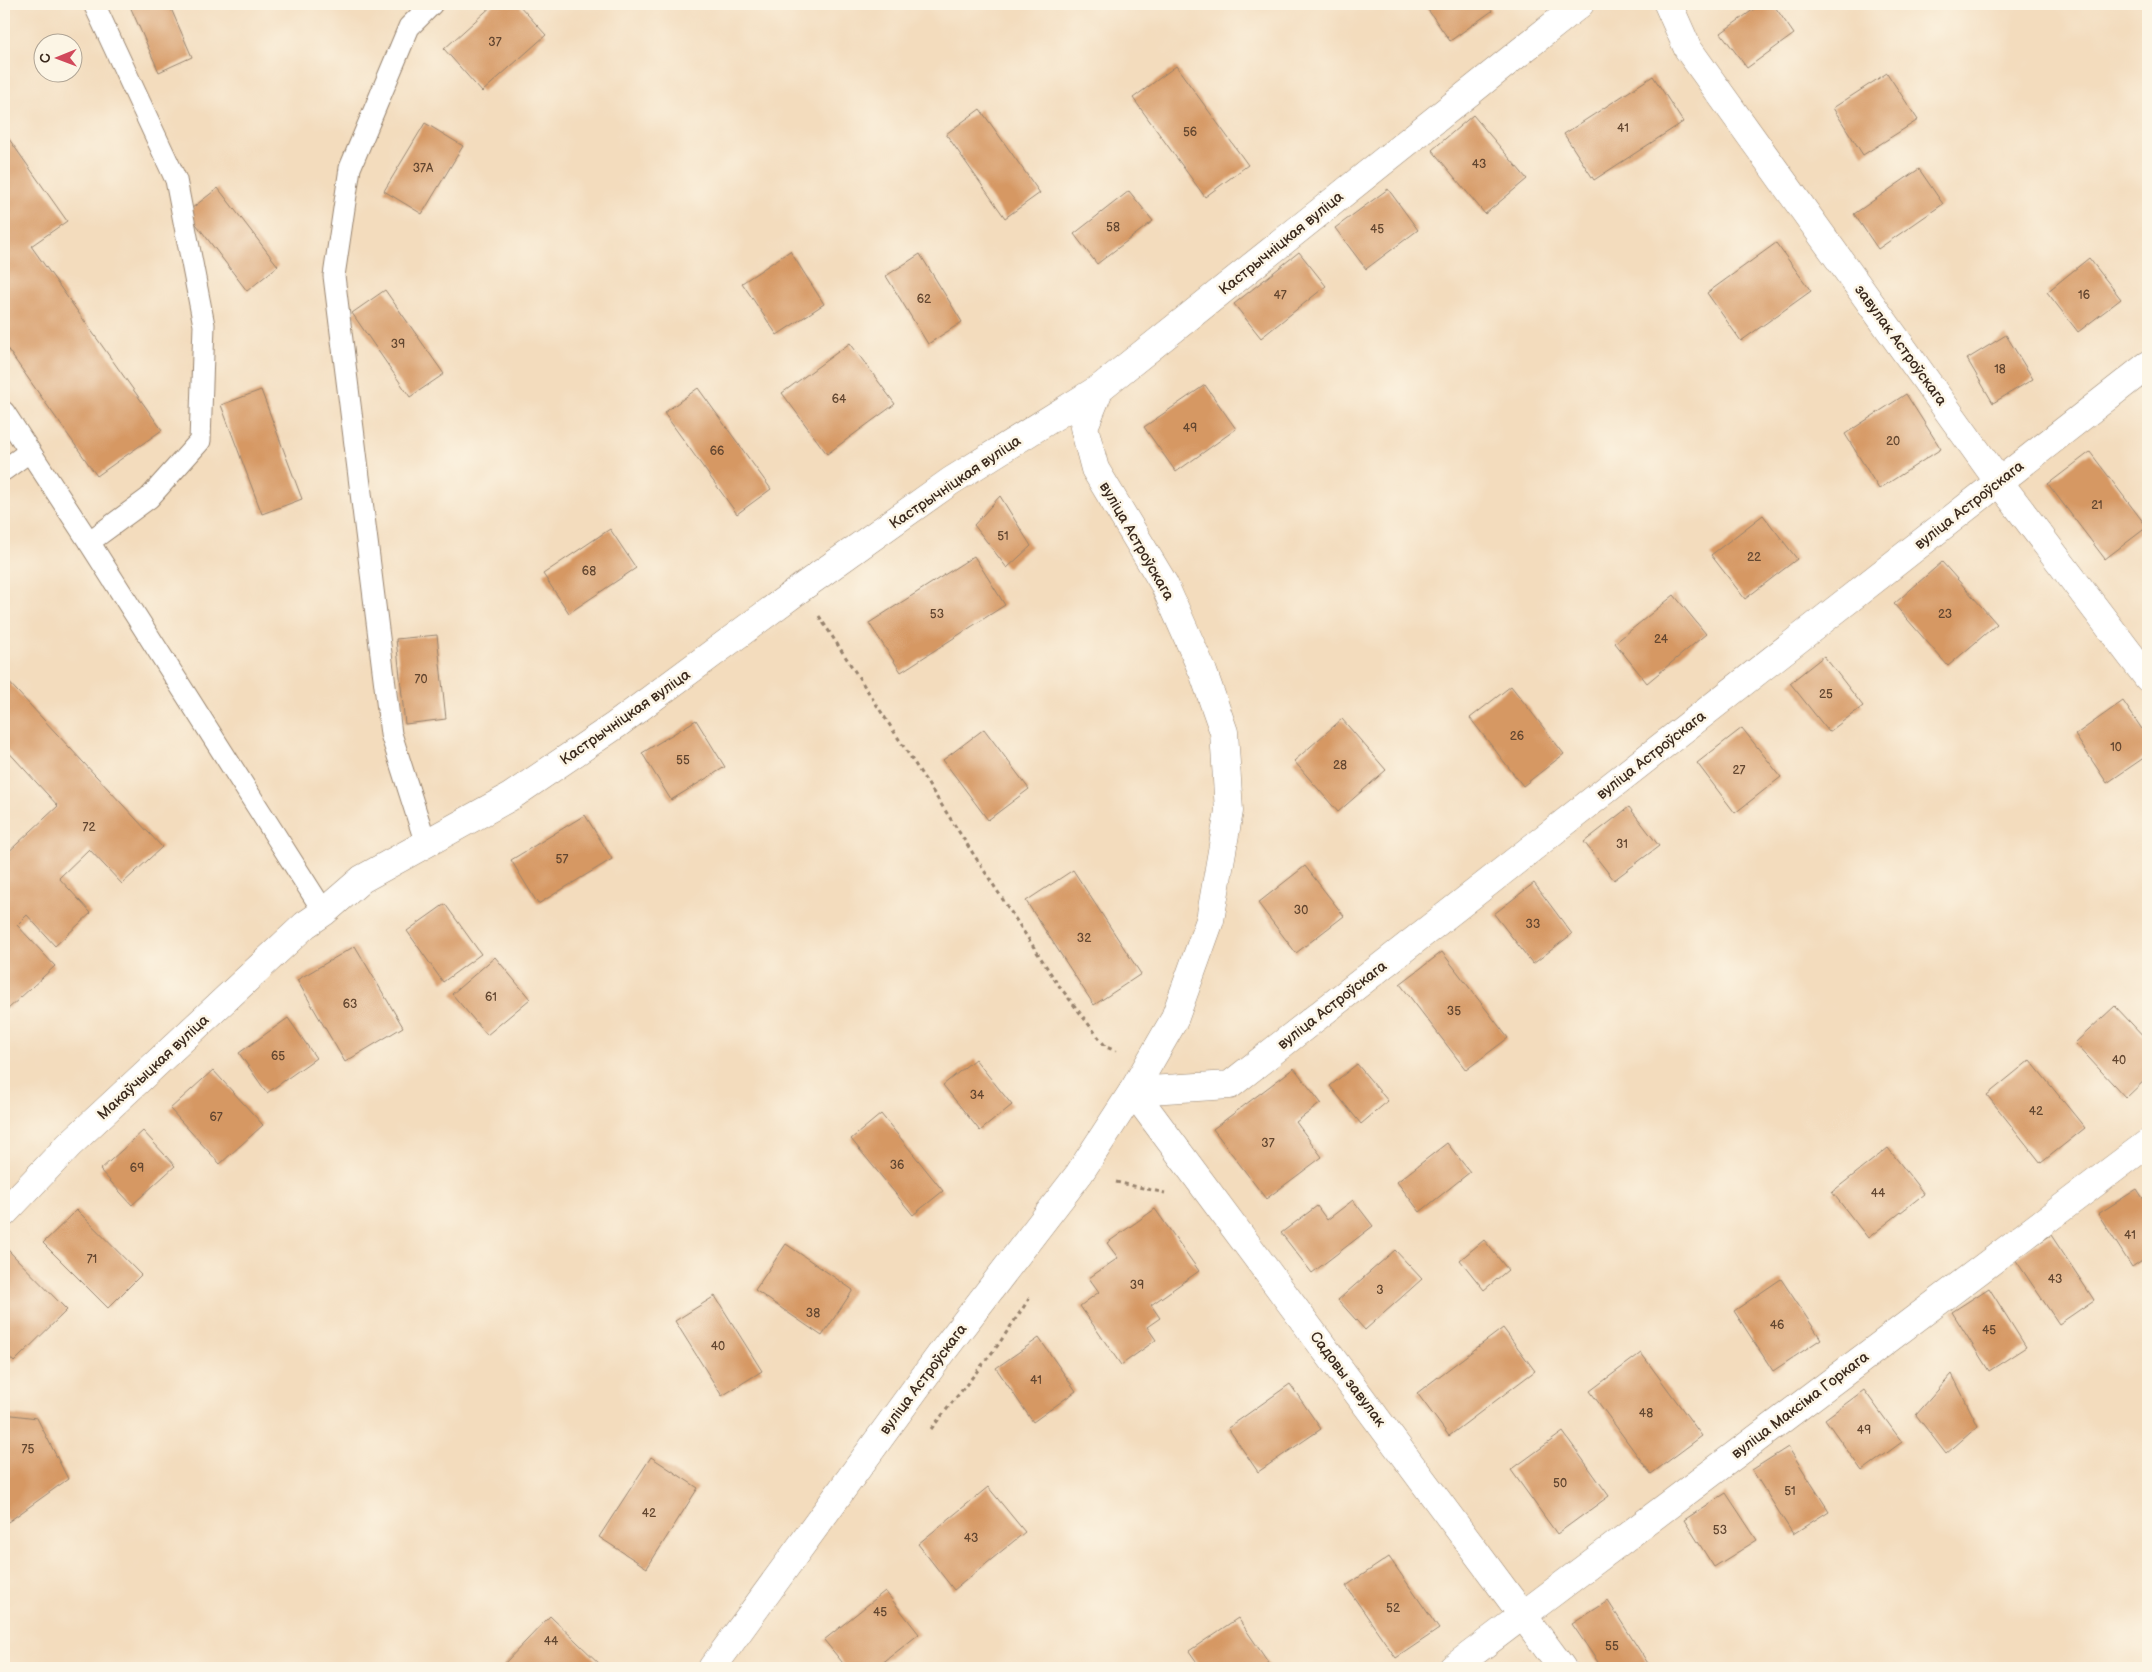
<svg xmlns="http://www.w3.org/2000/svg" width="2152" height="1672" font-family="'Balsamiq Sans',sans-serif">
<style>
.building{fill:#d69864}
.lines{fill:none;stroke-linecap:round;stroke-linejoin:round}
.service-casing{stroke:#97836e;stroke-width:23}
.minor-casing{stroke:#97836e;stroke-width:29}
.tertiary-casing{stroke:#97836e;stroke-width:29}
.path{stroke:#97836e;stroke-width:3;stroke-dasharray:4 4;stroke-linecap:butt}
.service{stroke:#fff;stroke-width:21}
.minor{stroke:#fff;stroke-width:28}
.tertiary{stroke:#fff;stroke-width:28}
.labels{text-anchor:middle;stroke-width:5;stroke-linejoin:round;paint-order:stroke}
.number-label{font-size:12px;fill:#624630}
.street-label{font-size:15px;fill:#3b2a1e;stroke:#fcf5e5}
</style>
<rect width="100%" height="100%" fill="#fcf5e5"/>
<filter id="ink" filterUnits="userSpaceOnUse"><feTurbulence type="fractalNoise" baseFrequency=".02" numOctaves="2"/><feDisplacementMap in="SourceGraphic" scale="10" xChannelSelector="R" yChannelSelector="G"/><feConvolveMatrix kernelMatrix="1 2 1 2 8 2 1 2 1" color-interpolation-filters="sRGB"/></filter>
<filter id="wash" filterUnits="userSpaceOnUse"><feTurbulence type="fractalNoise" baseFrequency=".0096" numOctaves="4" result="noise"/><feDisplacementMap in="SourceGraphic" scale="20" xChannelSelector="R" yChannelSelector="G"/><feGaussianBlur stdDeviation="1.12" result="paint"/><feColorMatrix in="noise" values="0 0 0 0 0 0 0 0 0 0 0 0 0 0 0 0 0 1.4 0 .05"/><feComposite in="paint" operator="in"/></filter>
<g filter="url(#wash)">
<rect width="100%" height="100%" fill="#f3dcbd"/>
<g id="blocks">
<!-- building -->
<g class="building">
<path d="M129,4H169L192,57L159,72Z"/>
<path d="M494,4H518L546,35L482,92L444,49Z"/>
<path d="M1424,4H1487L1492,11L1450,41Z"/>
<path d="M1761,4H1773L1794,34L1747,68L1721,33Z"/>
<path d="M1176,66L1248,165L1205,197L1133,98Z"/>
<path d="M1887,73L1918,120L1863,155L1833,108Z"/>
<path d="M1653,76L1683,122L1594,180L1564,134Z"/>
<path d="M980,109L1040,193L1005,218L946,134Z"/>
<path d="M1473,115L1527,179L1485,214L1432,150Z"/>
<path d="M425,123L463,146L422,214L384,191Z"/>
<path d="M4,132L67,221L31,246L162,430L97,476L4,344Z"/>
<path d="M1919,169L1943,204L1878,249L1854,214Z"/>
<path d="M218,188L278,266L247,291L187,212Z"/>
<path d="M1388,189L1418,230L1366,269L1335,228Z"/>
<path d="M1129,191L1153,221L1097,264L1074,234Z"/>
<path d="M1776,243L1811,291L1741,341L1707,293Z"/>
<path d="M790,251L824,304L777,335L742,283Z"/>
<path d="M1299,252L1326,286L1261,338L1234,304Z"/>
<path d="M920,254L962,322L928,344L886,276Z"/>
<path d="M2089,258L2121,299L2078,332L2047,292Z"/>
<path d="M385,290L444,374L410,397L352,313Z"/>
<path d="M2006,335L2033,379L1993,403L1967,359Z"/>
<path d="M850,343L895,404L827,454L782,393Z"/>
<path d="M1205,385L1236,429L1176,472L1144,427Z"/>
<path d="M698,388L771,489L737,514L664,413Z"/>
<path d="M261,390L302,499L262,514L221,405Z"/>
<path d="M1906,394L1941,449L1879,489L1845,434Z"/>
<path d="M2090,452L2147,527L2105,559L2048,484Z"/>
<path d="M1000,496L1031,546L1007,568L974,525Z"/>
<path d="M1763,515L1797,559L1745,599L1711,555Z"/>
<path d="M610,529L636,568L569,613L543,574Z"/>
<path d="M974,556L1005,605L901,672L869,623Z"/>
<path d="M1942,562L1997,624L1948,666L1894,604Z"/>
<path d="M1674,595L1706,634L1647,683L1615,643Z"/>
<path d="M437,635L446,719L405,724L396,639Z"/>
<path d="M1824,656L1863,706L1829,732L1790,683Z"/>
<path d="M4,677L162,847L122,884L89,849L59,878L91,913L55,946L27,915L17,925L55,966L8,1009L4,1004V856L58,806L4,747Z"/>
<path d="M1511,686L1564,754L1523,786L1470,718Z"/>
<path d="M2123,701L2148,738V755L2107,783L2075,735Z"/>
<path d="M1342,719L1386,770L1338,812L1294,761Z"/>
<path d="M696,720L725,767L671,800L642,753Z"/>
<path d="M1742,728L1781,777L1735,813L1697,763Z"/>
<path d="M984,729L1029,789L988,820L943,760Z"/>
<path d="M1629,807L1659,846L1614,880L1584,842Z"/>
<path d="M585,815L612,859L538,904L511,860Z"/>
<path d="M1305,866L1344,916L1296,953L1258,903Z"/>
<path d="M1073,870L1141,974L1094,1005L1026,901Z"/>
<path d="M1534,883L1572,934L1533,964L1494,914Z"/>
<path d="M445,904L481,954L443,982L407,931Z"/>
<path d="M355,946L403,1027L345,1062L297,980Z"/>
<path d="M1442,952L1508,1038L1466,1070L1400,984Z"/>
<path d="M495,957L530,999L487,1035L452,994Z"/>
<path d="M2115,1006L2148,1041V1077L2126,1098L2075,1043Z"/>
<path d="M288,1018L316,1058L267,1093L239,1053Z"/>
<path d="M975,1059L1012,1105L980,1131L943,1085Z"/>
<path d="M2030,1060L2085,1128L2041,1163L1987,1095Z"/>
<path d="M1357,1064L1388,1101L1361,1124L1330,1086Z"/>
<path d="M1294,1068L1321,1103L1296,1122L1322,1157L1266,1199L1213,1129Z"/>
<path d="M213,1070L263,1125L220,1164L170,1109Z"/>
<path d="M881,1114L943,1191L913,1215L851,1139Z"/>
<path d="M143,1131L175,1166L132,1205L100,1170Z"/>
<path d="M1447,1143L1470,1172L1420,1212L1397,1182Z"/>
<path d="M1888,1148L1924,1194L1868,1238L1832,1192Z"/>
<path d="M2137,1189L2148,1206V1256L2132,1267L2098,1214Z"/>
<path d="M1353,1200L1373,1226L1312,1273L1281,1233L1317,1206L1327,1220Z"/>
<path d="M1155,1209L1199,1271L1151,1305L1160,1318L1147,1327L1156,1340L1121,1365L1080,1306L1099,1292L1089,1278L1118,1258L1107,1243Z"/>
<path d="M77,1210L141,1275L108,1308L43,1243Z"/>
<path d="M2051,1235L2094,1300L2059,1324L2015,1259Z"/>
<path d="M1484,1240L1508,1270L1484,1290L1460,1260Z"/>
<path d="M786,1244L853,1290L822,1336L755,1290Z"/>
<path d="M4,1246L67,1310L14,1362L4,1351Z"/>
<path d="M1395,1250L1422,1279L1365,1330L1338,1300Z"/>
<path d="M1781,1279L1821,1339L1773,1371L1734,1311Z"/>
<path d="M1989,1288L2026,1347L1989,1371L1952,1312Z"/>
<path d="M715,1296L762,1371L722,1396L675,1321Z"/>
<path d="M1503,1328L1535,1371L1449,1436L1417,1393Z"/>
<path d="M1039,1338L1076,1391L1033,1422L996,1368Z"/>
<path d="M1641,1353L1702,1436L1651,1474L1590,1391Z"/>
<path d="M1952,1374L1978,1426L1946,1454L1916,1415Z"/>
<path d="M1290,1384L1321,1429L1258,1472L1228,1428Z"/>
<path d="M1864,1390L1902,1442L1862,1471L1825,1419Z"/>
<path d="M4,1414L37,1418L68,1479L8,1522L4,1516Z"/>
<path d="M1563,1432L1609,1496L1557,1534L1511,1470Z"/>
<path d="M1788,1447L1829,1511L1793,1534L1752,1470Z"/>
<path d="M651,1457L698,1488L647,1568L599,1537Z"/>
<path d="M988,1487L1025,1532L954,1590L918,1544Z"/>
<path d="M1726,1493L1757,1540L1714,1567L1684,1520Z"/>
<path d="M1389,1557L1439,1629L1396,1658L1346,1586Z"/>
<path d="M885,1591L919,1634L876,1668H847L824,1640Z"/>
<path d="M1608,1601L1651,1668H1602L1572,1624Z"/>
<path d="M550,1616L604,1668H507L503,1665Z"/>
<path d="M1238,1618L1272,1668H1201L1189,1651Z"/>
</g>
</g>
</g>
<g filter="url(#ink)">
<use href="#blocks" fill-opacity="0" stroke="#97836e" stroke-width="1"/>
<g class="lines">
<!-- service casing -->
<g class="service-casing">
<g id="service">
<path d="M4,412L89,542L324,912"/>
<path d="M4,470L29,452"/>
<path d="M89,542L149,498L200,441L204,325L176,180L94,4"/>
<path d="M426,844L391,734L334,276L350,168L409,27L432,4"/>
</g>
</g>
<!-- minor casing -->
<g class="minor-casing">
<g id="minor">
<path d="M1668,4L1688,49L1999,482L2148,678"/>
<path d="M1133,1091L1230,1085L2148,365"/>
<path d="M1133,1091L1562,1668"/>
<path d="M4,1213L69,1145L305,925L324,912L362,879L510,797L616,725L801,588L951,481L1100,388"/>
<path d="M1453,1668L2148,1143"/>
</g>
</g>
<!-- tertiary casing -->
<g class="tertiary-casing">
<path id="tertiary" d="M712,1668L943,1351L1079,1174L1133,1091L1174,1020L1210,920L1229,811L1224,732L1203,672L1164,584L1095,469L1084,427L1100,388L1580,4"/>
</g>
<!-- path -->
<g class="path">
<path d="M819,616L1057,983L1106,1047L1116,1051"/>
<path d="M1116,1182L1165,1193"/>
<path d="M931,1429L998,1345L1031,1296"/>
</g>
<!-- service -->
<use href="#service" class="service"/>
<!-- minor -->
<use href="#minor" class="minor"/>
<!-- tertiary -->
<use href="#tertiary" class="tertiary"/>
</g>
</g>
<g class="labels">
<!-- number labels -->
<g class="number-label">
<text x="495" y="46">37</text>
<text x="1623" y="132">41</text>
<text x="1190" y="136">56</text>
<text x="1479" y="168">43</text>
<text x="423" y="172">37А</text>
<text x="1113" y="231">58</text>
<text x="1377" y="233">45</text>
<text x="1280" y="299">47</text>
<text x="2084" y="299">16</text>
<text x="924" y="303">62</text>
<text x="398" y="348">39</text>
<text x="2000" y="373">18</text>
<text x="839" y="403">64</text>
<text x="1190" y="432">49</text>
<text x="1893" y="445">20</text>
<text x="717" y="455">66</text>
<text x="2097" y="509">21</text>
<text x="1003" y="540">51</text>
<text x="1754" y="561">22</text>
<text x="589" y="575">68</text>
<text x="937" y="618">53</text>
<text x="1945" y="618">23</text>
<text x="1661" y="643">24</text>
<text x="421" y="683">70</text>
<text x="1826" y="698">25</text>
<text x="1517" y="740">26</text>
<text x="2116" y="751">10</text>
<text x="683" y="764">55</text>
<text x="1340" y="769">28</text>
<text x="1739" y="774">27</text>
<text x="89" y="831">72</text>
<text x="1622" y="848">31</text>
<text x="562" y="863">57</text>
<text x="1301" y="914">30</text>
<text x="1533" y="928">33</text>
<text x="1084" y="942">32</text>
<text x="491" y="1001">61</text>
<text x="350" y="1008">63</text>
<text x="1454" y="1015">35</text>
<text x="278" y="1060">65</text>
<text x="2119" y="1064">40</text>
<text x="977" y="1099">34</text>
<text x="2036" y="1115">42</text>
<text x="216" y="1121">67</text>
<text x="1268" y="1147">37</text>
<text x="897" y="1169">36</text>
<text x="137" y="1172">69</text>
<text x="1878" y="1197">44</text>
<text x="2130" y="1239">41</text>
<text x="92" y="1263">71</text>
<text x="2055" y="1283">43</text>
<text x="1137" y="1289">39</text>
<text x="1380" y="1294">3</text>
<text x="813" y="1317">38</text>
<text x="1777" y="1329">46</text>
<text x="1989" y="1334">45</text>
<text x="718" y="1350">40</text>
<text x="1036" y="1384">41</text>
<text x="1646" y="1417">48</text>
<text x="1864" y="1434">49</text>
<text x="28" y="1453">75</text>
<text x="1560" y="1487">50</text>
<text x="1790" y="1495">51</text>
<text x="649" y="1517">42</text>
<text x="1720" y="1534">53</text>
<text x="971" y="1542">43</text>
<text x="1393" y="1612">52</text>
<text x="880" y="1616">45</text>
<text x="551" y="1645">44</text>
<text x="1612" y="1650">55</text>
</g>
<!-- street labels -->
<g class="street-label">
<text transform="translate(1281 243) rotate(-39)" y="5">Кастрычніцкая вуліца</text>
<text transform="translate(1901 345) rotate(54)" y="5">завулак Астроўскага</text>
<text transform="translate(955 482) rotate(-34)" y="5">Кастрычніцкая вуліца</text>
<text transform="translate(1969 505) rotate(-38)" y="5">вуліца Астроўскага</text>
<text transform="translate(1137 541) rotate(60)" y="5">вуліца Астроўскага</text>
<text transform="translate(625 717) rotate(-35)" y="5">Кастрычніцкая вуліца</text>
<text transform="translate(1651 755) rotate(-38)" y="5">вуліца Астроўскага</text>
<text transform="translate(1332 1005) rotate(-38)" y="5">вуліца Астроўскага</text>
<text transform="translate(153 1067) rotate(-43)" y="5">Макаўчыцкая вуліца</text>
<text transform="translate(923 1379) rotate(-53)" y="5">вуліца Астроўскага</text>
<text transform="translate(1348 1379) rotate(53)" y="5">Садовы завулак</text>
<text transform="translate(1800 1405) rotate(-37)" y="5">вуліца Максіма Горкага</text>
</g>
</g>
<!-- margin -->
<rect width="2152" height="1672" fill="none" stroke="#fcf5e5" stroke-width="20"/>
<!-- north arrow -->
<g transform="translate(58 58) rotate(269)"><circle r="24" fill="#fcf5e5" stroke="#afa495"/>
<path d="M0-4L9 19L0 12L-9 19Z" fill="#d1495b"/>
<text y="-8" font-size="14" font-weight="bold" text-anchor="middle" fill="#3b2a1e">С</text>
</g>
</svg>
